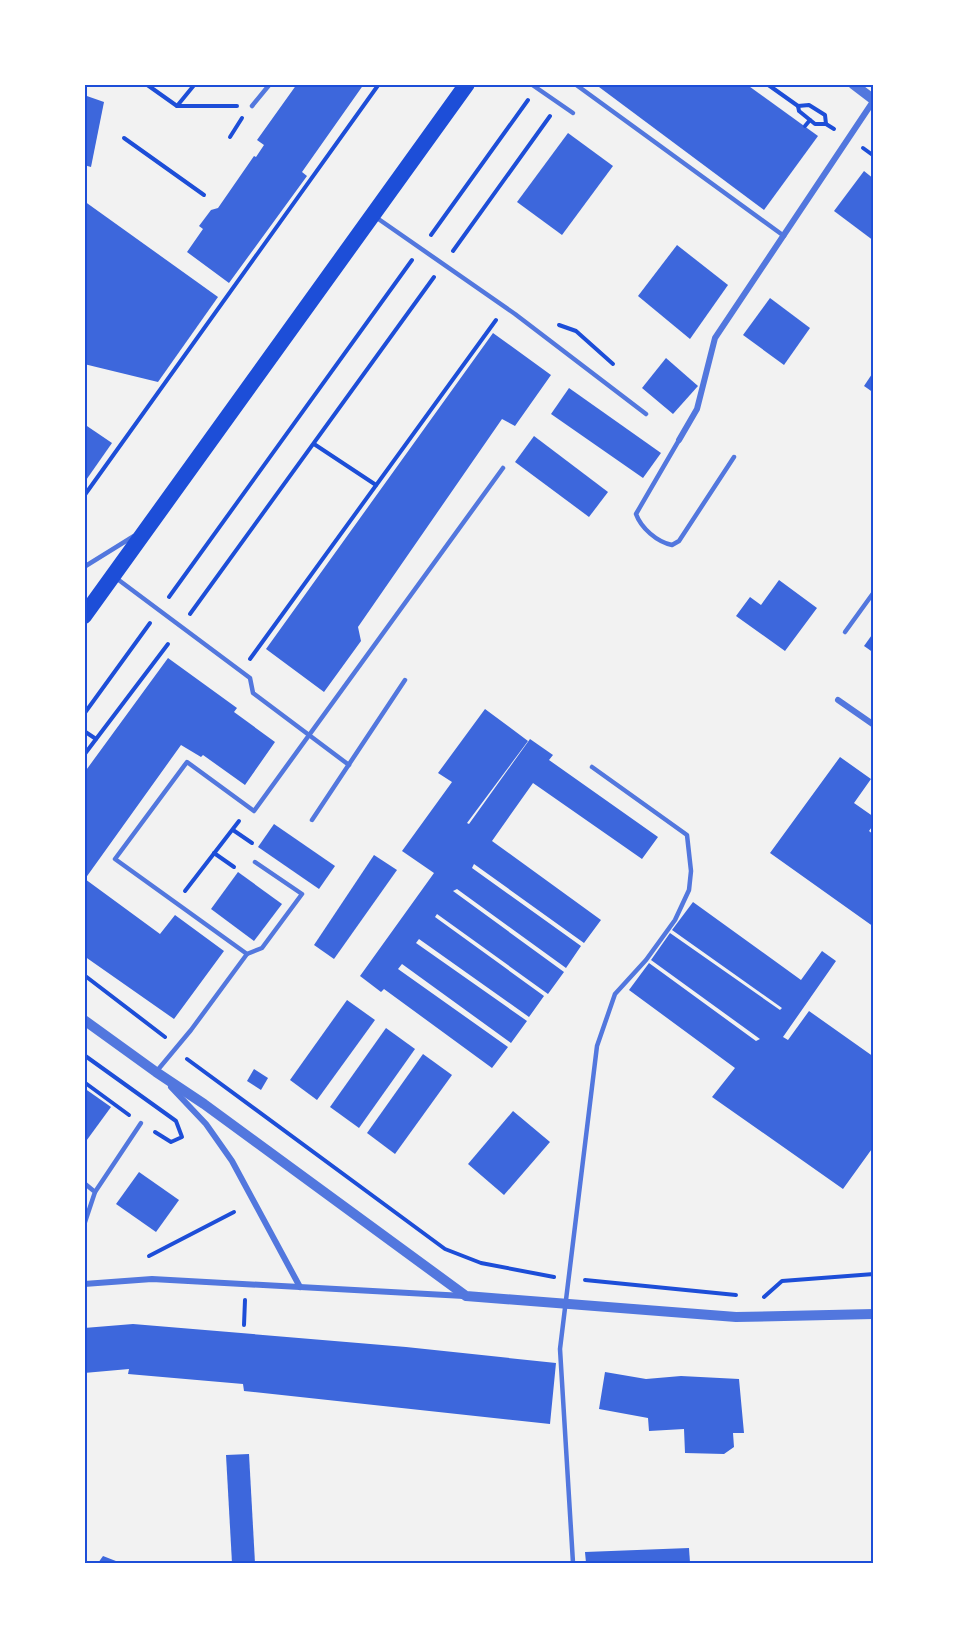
<svg xmlns="http://www.w3.org/2000/svg" width="958" height="1647" font-family="'Public Sans',sans-serif">
<style>
.building{fill:#3d67dc}
.lines{fill:none;stroke-linecap:round;stroke-linejoin:round}
.path{stroke:#1d4ed8;stroke-width:4}
.service{stroke:#5277de;stroke-width:4.5}
.minor{stroke:#5277de;stroke-width:6}
.tertiary{stroke:#5277de;stroke-width:10}
.trunk{stroke:#1d4ed8;stroke-width:16}
.neatline{fill:none;stroke:#1d4ed8;stroke-width:2}
</style>
<rect width="100%" height="100%" fill="#f2f2f2"/>
<!-- building -->
<g class="building">
<path d="M297,84H364L302,172L307,176L229,283L187,252L203,229L199,226L211,210L218,208L254,156L256,157L264,145L257,140Z"/>
<path d="M601,84H746L818,136L764,210L599,87Z"/>
<path d="M84,95L104,102L91,167L84,165Z"/>
<path d="M568,133L613,166L562,235L517,202Z"/>
<path d="M864,171L874,179V241L834,211Z"/>
<path d="M84,201L218,297L158,382L84,364Z"/>
<path d="M677,245L728,285L690,339L638,296Z"/>
<path d="M770,298L810,328L784,365L743,335Z"/>
<path d="M493,333L551,375L515,426L502,419L358,627L361,641L324,692L266,649Z"/>
<path d="M666,358L698,386L673,414L642,388Z"/>
<path d="M874,371V393L864,386Z"/>
<path d="M569,388L661,453L643,478L551,414Z"/>
<path d="M84,424L112,443L84,483Z"/>
<path d="M534,436L608,492L589,517L515,462Z"/>
<path d="M779,580L817,608L785,651L736,616L750,597L761,605Z"/>
<path d="M874,632V653L864,646Z"/>
<path d="M168,658L237,708L234,712L275,742L245,785L203,755L201,757L181,745L85,879L160,934L175,915L224,951L174,1019L84,956V773Z"/>
<path d="M485,709L528,741L467,823L469,824L530,739L553,755L549,760L658,837L642,859L533,783L492,841L601,920L584,943L474,864L472,868L581,946L566,968L457,889L453,891L564,972L548,994L437,914L435,917L544,996L529,1017L419,939L416,943L527,1021L511,1043L402,964L398,969L508,1047L492,1068L384,989L381,992L360,976L434,873L402,851L452,782L438,773Z"/>
<path d="M840,757L871,779L854,803L874,817V824L869,831L874,835V927L770,853Z"/>
<path d="M274,824L335,866L319,889L258,847Z"/>
<path d="M374,855L397,870L334,959L314,945Z"/>
<path d="M238,872L282,904L254,941L211,909Z"/>
<path d="M693,902L801,980L822,951L836,961L783,1037L788,1040L809,1011L874,1057V1146L843,1189L712,1097L735,1068L629,990L649,963L756,1041L760,1039L651,960L670,933L780,1010L782,1008L672,930Z"/>
<path d="M347,1000L375,1020L317,1100L290,1080Z"/>
<path d="M386,1028L415,1049L359,1128L330,1107Z"/>
<path d="M423,1054L452,1075L395,1154L367,1133Z"/>
<path d="M254,1069L268,1078L261,1090L247,1081Z"/>
<path d="M84,1088L111,1107L84,1144Z"/>
<path d="M513,1111L550,1142L504,1195L468,1164Z"/>
<path d="M139,1172L179,1200L156,1232L116,1204Z"/>
<path d="M133,1324L406,1347L556,1363L550,1424L244,1391L243,1384L128,1374L129,1369L84,1373V1328Z"/>
<path d="M605,1372L646,1379L681,1376L739,1379L744,1433H733L734,1447L724,1454L685,1453L684,1429L649,1431L648,1418L599,1409Z"/>
<path d="M249,1454L255,1563H232L226,1455Z"/>
<path d="M689,1548L690,1563H586L585,1552Z"/>
<path d="M103,1556L121,1563H98Z"/>
</g>
<g class="lines">
<!-- path -->
<g class="path">
<path d="M146,84L177,106H237"/>
<path d="M767,84L798,106L809,105L825,115L826,124L834,129"/>
<path d="M177,106L195,84"/>
<path d="M798,106L799,111L815,124H826"/>
<path d="M805,126L810,120"/>
<path d="M230,137L242,118"/>
<path d="M124,138L204,195"/>
<path d="M863,148L874,156"/>
<path d="M431,235L528,100"/>
<path d="M453,251L550,116"/>
<path d="M559,325L576,331L613,364"/>
<path d="M314,444L376,485"/>
<path d="M84,496L379,84"/>
<path d="M169,597L412,260"/>
<path d="M190,614L434,277"/>
<path d="M250,659L496,320"/>
<path d="M84,714L150,623"/>
<path d="M84,731L96,739"/>
<path d="M84,755L168,644"/>
<path d="M233,830L252,843"/>
<path d="M214,853L234,867"/>
<path d="M185,891L239,821"/>
<path d="M84,975L165,1037"/>
<path d="M84,1055L176,1121L182,1137L171,1142L155,1132"/>
<path d="M187,1059L445,1249L481,1263L554,1277"/>
<path d="M84,1082L129,1115"/>
<path d="M149,1256L234,1212"/>
<path d="M585,1280L736,1295"/>
<path d="M764,1297L782,1281L874,1274"/>
<path d="M244,1325L245,1300"/>
</g>
<!-- service -->
<g class="service">
<path d="M531,84L573,113"/>
<path d="M575,84L784,236"/>
<path d="M252,106L270,84"/>
<path d="M377,218L515,314L646,414"/>
<path d="M679,440L636,514C641,528 657,542 672,545L679,541L734,457"/>
<path d="M84,567L134,536"/>
<path d="M116,578L250,678L253,693L349,765"/>
<path d="M845,632L874,592"/>
<path d="M312,820L405,680"/>
<path d="M247,954L262,948L302,894L255,862"/>
<path d="M156,1072L191,1030L247,954L115,859L187,762L254,811L503,468"/>
<path d="M84,1183L95,1192L84,1225"/>
<path d="M95,1192L141,1123"/>
<path d="M573,1563L560,1349L597,1046L615,994L646,960L675,920L689,890L691,871L687,835L592,767"/>
</g>
<!-- minor -->
<g class="minor">
<path d="M679,440L697,409L715,338L874,100"/>
<path d="M838,700L874,725"/>
<path d="M171,1087L206,1124L232,1161L300,1287"/>
<path d="M84,1284L152,1279L464,1296"/>
</g>
<!-- tertiary -->
<g class="tertiary">
<path d="M853,84L874,100"/>
<path d="M84,1020L156,1072L204,1104L466,1296L736,1317L874,1314"/>
</g>
<!-- trunk -->
<path class="trunk" d="M84,616L467,84"/>
</g>
<!-- border -->
<rect width="958" height="1647" fill="none" stroke="#ffffff" stroke-width="171"/>
<rect x="86" y="86" width="786" height="1476" class="neatline"/>
</svg>
